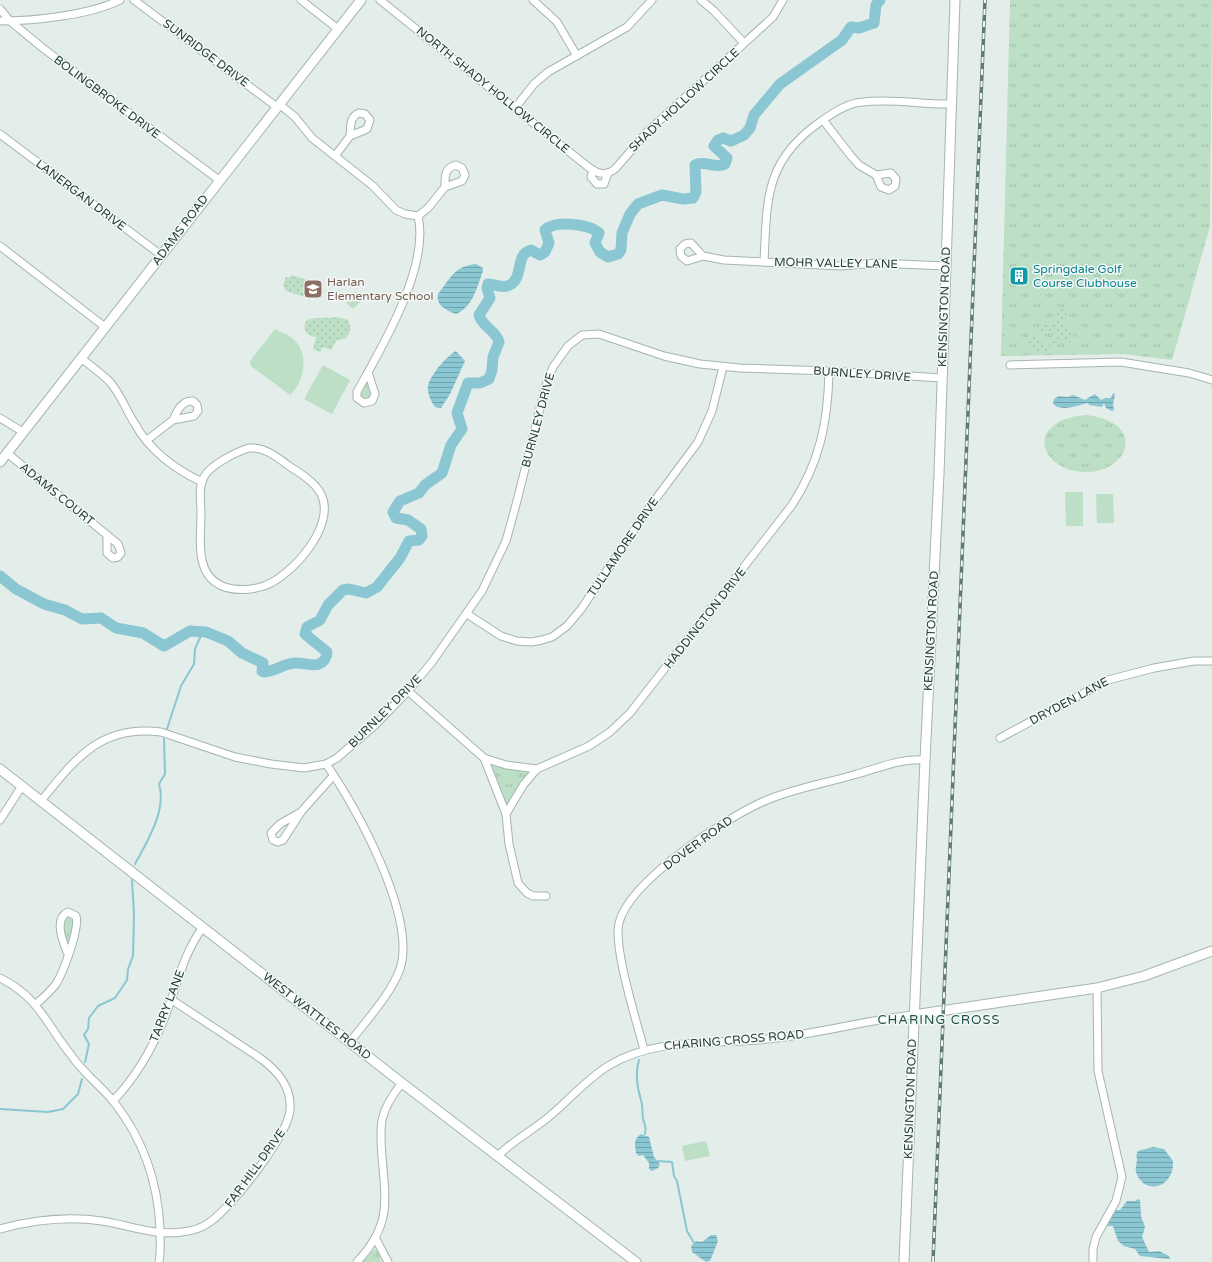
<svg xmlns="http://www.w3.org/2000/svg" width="1212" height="1262" font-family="'Varela Round',sans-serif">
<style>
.grass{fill:url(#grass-tufts)}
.park{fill:url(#park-dots)}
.pitch{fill:#bcdfc5}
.water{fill:url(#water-rules)}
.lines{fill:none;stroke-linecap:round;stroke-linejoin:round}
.stream{stroke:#8ac7d3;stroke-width:2}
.river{stroke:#8ac7d3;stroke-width:11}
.minor-casing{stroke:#a5b5b0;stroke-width:9}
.tertiary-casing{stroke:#a5b5b0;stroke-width:11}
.minor{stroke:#fff;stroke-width:7}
.tertiary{stroke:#fff;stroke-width:9}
.rail-casing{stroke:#5d7a73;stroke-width:3.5}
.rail{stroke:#f4f9f7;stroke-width:2;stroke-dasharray:6;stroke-linecap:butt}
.labels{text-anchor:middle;stroke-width:3;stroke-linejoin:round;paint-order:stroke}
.street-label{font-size:12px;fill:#223f38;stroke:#f4f9f7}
.culture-label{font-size:12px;fill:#0d838f;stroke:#f4f9f7;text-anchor:start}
.education-label{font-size:12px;fill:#785e54;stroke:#f4f9f7;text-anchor:start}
.neighbourhood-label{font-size:13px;letter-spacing:1px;fill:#1d5246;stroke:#f4f9f7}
</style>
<defs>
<pattern id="grass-tufts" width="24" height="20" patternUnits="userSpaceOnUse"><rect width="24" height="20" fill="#bcdfc5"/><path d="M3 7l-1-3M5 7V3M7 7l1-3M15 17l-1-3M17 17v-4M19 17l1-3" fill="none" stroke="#a1c0aa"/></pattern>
<pattern id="park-dots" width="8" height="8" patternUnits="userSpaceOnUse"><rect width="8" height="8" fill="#bcdfc5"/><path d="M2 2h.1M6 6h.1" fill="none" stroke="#a1c0aa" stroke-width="1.8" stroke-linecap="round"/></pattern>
<pattern id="water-rules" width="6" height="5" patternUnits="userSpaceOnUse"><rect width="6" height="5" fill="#8ac7d3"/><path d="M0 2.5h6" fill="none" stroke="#70a3ac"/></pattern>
</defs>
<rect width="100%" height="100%" fill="#e3ede9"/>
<!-- grass -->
<g class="grass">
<path d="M1010,0H1212L1210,226L1172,360L1123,354L1001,356Z"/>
<path d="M367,384L371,394L369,399L365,400L361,394Z"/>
<path d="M1087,415C1155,424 1123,484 1071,470C1051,465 1033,443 1053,426C1063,418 1075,416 1087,415Z"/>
<path d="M490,764L530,771L508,804H505Z"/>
<path d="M67,917L74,919L73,929L68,945L63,927Z"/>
<path d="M375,1249L378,1251L381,1262H362Z"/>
</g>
<!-- park -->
<g class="park">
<path d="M291,275L314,282L310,294L305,297L286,291L283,285L286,277L290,278Z"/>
<path d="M1062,309L1067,314L1064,326L1073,328V341L1068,342L1062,339L1057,341L1058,346L1055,347L1049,346L1048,351L1041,353L1029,343L1030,337H1037L1045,345L1058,334L1035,331V327L1037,325L1052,324L1055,322L1056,313Z"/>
<path d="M337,317L348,320C352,328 351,332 346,338L336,341L331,350L323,347L320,352L313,349L316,337C307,336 302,330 306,321C314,316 328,319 337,317Z"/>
</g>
<!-- pitch -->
<g class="pitch">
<path d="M356,292L364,298L353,309L346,303Z"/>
<path d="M275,329C280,332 287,334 292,338C310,352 305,381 290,395L251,366L250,361Z"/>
<path d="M323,365L350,380L332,414L304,399Z"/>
<path d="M1065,492H1083V526H1066Z"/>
<path d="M1096,494H1113L1114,523H1097Z"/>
<path d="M706,1141L710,1156L685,1161L682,1146Z"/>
</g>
<!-- water -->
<g class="water">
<path d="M476,264L483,268V271C477,287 473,307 456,314C446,310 436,306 438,294C451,278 454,266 476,264Z"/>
<path d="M456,351L465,361L450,394L441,408L435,407C431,401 427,394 428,386C430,375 447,356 456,351Z"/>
<path d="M1113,393L1115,394L1113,405L1114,410L1112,411L1106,408L1104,403L1102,407L1089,405L1088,403C1080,405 1058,413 1053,403L1054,399L1059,396L1068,397L1073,395L1085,400L1095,394L1101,400L1105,398H1111Z"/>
<path d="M641,1134L649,1137L654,1157L660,1164L658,1168L652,1171L649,1169V1163L643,1155L639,1156L636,1153C635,1145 633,1139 641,1134Z"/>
<path d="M1153,1147L1164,1149L1173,1161C1174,1190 1143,1195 1136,1172C1135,1168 1137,1164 1137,1159C1136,1155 1136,1155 1138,1151Z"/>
<path d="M1138,1199L1140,1200L1141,1216L1145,1227L1142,1237L1149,1252L1159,1251L1169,1256L1170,1259L1140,1256L1135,1249L1124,1246L1118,1241L1113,1226H1106L1116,1210H1120L1127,1201H1135Z"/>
<path d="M711,1235H716L718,1241L710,1261L706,1262L692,1252L691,1246L696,1241L702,1242Z"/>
</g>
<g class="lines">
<!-- stream -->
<g class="stream">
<path d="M167,729L181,686L194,664L195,649L203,631"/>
<path d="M135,864C147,842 167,810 159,784L165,774L164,739"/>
<path d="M639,1060C635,1073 637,1087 641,1100C643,1106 642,1113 643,1119C645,1126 647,1127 645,1134"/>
<path d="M85,1062L89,1044L84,1035L88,1029L89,1018L98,1006L115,998L127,980L128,969L133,956L134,915L132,880"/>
<path d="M0,1109L48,1112L63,1109L78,1094L82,1079"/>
<path d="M658,1161L672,1162L674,1176L677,1181L687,1231L694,1243"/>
</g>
<!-- river -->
<path class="river" d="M0,576L16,589L44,604L65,610L82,619L101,618L116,628L143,633L164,646L190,631L206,632L228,641L242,653L263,663L262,671L264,672C275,671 284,664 294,663C302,662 313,667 319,664C324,662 327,657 327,652L305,634L307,627L320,620L328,605L343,590L349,589L366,593L377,587L400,558L409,541L419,540L422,536L421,529L408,520L396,518L393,512L400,501L419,493L425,485L442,473L451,445L462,429L457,413L468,383H480L489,379L492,370L493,357L499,342C496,330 482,327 479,315L490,298L487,288L488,284C495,284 501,288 507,286C525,281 514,254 531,250L540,255L545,252L549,243L545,230C555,220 590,224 599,233L595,243L600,252L608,257L618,254L621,250L622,233L630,214L638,204L662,195L683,199L693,198L696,192L695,165C704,160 716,169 725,164L727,158L714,146L718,140L723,138L731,141L744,135L750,128L754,115L780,84L842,40L851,27L859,28L874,23L876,5L880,0"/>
<!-- minor casing -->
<g class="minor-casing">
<g id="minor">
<path d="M134,0L277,107"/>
<path d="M301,0L338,29"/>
<path d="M380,0L587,166C597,174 606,177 616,168L647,132L773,17L783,0"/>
<path d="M533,0L557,22L577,56"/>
<path d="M701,0L714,11L744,43"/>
<path d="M0,9L10,21L44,49L219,180"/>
<path d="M0,21C34,21 90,15 120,0"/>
<path d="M279,104L295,117L312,138L373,186L396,210L405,214L418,216L428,208L445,187L462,181L465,175L462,168L456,165C444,168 445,177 445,187"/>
<path d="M515,108L534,84L548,72L627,27L652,0"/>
<path d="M823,120L851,156L859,165L876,175L881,187L889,190L895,186L896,179L891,173L876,175"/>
<path d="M0,134L161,255"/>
<path d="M335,156L350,136L367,129L370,120L365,114L359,113C349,117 351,127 350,136"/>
<path d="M593,170L591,177L597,184H604L608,173"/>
<path d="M0,246L105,327"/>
<path d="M703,256L687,261L681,256L680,249L685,244L691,243L703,256L724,260L841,266L876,263L946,266"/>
<path d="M764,262C767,201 764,161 820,122C833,113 847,103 863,102C893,98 923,105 952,104"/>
<path d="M81,358C91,366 101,373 110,382C121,395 126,410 135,424C149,450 176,470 202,482"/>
<path d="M1010,365L1121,362L1189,373L1212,380"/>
<path d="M368,372L375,394L372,401L364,403L357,398V392C382,347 430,267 418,216"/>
<path d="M0,418L23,432"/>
<path d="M147,440L173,420L194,416L198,411L197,405L193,401C182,400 177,411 173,420"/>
<path d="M249,448C265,447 277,457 289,466C300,473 315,482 321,494C337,525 292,576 264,586C251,590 235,591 222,586C194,574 201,538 201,513C201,501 198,488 204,477C210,465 236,452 249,448Z"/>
<path d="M7,453L118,544L121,553L118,557L113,558L107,553V536"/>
<path d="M467,614L501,636L517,641L532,642L542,640L552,637L567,626L582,608L646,512L698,442L712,411L723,367"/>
<path d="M408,691L484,758L506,765L537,769"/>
<path d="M1000,738L1108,680L1154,668L1194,661H1212"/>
<path d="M484,758L506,814L509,844L518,883L527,893L533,896H546"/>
<path d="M326,764C356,806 417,917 400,969C391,994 366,1021 350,1042"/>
<path d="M41,801C75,759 101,724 161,732L235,757L271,764L304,768L326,764L337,758L375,725L408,691L432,662L482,591L506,541L517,501L545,388L553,367L568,346L582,335L599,334L664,356L700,364L740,368L829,371L942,378"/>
<path d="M301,812L280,824L271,833L273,840L278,842L283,840L301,812L333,776"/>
<path d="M506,814L524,784L537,769L589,746L610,732L630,713L792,505C820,462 828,422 829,371"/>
<path d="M0,820L22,786"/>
<path d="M0,978C39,997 46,1024 71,1055C83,1073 101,1086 114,1102C143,1139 158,1182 160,1229C160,1240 161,1251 159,1262"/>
<path d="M36,1004C43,998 50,992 56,984C63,973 80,928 76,916L68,912C53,919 63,943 68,954"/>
<path d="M644,1050C637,1022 613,948 619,923C629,881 728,816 767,800C796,788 827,783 857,774C879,768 901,758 925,760"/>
<path d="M113,1101C140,1073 159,1036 171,1000C180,974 186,950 203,927"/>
<path d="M498,1156C513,1140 534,1130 551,1115C570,1099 587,1079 608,1066C658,1035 720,1046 776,1038C822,1033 867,1020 913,1015"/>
<path d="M0,1229C33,1220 67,1216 102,1221C128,1225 155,1236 182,1232C192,1231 202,1228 210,1222C232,1207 288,1135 290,1110C292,1087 278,1071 260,1058L172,1000"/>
<path d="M376,1239L388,1262"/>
<path d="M357,1262C391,1226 386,1202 382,1157C381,1145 380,1132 382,1120C385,1106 393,1094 402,1083"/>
<path d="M1093,1262V1249L1096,1237L1116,1201L1122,1177L1098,1071L1097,988"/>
</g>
</g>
<!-- tertiary casing -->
<g class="tertiary-casing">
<g id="tertiary">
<path d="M0,462L361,0"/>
<path d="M0,769L402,1083L636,1262"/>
<path d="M913,1015L1097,988L1144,976L1212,951"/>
<path d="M904,1262L925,760L939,474L955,0"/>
</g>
</g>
<!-- minor -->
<use href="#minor" class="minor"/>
<!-- tertiary -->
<use href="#tertiary" class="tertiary"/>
<!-- rail casing -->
<g class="rail-casing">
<path id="rail" d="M933,1262L985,0"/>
</g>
<!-- rail -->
<use href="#rail" class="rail"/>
</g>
<!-- icons -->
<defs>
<g id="building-square" transform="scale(1)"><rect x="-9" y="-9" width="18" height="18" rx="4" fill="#0f9aa8" stroke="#f4f9f7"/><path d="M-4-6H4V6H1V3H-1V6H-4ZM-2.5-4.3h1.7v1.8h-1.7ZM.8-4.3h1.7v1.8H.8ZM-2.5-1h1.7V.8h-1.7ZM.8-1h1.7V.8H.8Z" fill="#fff"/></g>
<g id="school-square" transform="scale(1)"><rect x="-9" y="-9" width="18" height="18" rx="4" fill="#8d6e63" stroke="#f4f9f7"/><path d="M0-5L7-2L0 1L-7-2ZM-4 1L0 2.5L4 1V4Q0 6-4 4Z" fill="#fff"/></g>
</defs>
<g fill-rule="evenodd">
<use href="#building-square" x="1019" y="276"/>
<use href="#school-square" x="313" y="289"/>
</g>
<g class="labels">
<!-- street labels -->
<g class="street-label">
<text transform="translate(206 53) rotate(37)" y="4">SUNRIDGE DRIVE</text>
<text transform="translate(493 90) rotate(39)" y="4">NORTH SHADY HOLLOW CIRCLE</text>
<text transform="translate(107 97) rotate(37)" y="4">BOLINGBROKE DRIVE</text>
<text transform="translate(684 100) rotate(-43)" y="4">SHADY HOLLOW CIRCLE</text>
<text transform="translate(81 195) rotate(37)" y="4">LANERGAN DRIVE</text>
<text transform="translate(180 230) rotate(-53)" y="4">ADAMS ROAD</text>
<text transform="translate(836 263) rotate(1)" y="4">MOHR VALLEY LANE</text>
<text transform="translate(944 307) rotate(-88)" y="4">KENSINGTON ROAD</text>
<text transform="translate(862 374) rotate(4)" y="4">BURNLEY DRIVE</text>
<text transform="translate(538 420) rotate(-75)" y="4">BURNLEY DRIVE</text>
<text transform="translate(57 494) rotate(39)" y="4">ADAMS COURT</text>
<text transform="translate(623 547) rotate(-56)" y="4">TULLAMORE DRIVE</text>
<text transform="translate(705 618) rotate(-52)" y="4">HADDINGTON DRIVE</text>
<text transform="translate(931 631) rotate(-87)" y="4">KENSINGTON ROAD</text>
<text transform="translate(1069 701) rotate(-28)" y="4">DRYDEN LANE</text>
<text transform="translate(385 711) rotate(-45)" y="4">BURNLEY DRIVE</text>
<text transform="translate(698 843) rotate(-36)" y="4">DOVER ROAD</text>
<text transform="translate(167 1006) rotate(-69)" y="4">TARRY LANE</text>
<text transform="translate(317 1016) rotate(38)" y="4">WEST WATTLES ROAD</text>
<text transform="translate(734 1040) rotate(-5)" y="4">CHARING CROSS ROAD</text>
<text transform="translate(910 1099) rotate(-88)" y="4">KENSINGTON ROAD</text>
<text transform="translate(255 1168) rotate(-54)" y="4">FAR HILL DRIVE</text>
</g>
<!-- culture labels -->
<g class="culture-label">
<text x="1033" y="273">Springdale Golf<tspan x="1033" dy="14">Course Clubhouse</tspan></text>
</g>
<!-- education labels -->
<g class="education-label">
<text x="327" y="286">Harlan<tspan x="327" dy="14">Elementary School</tspan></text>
</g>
<!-- neighbourhood labels -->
<g class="neighbourhood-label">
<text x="939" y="1024">CHARING CROSS</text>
</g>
</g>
</svg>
